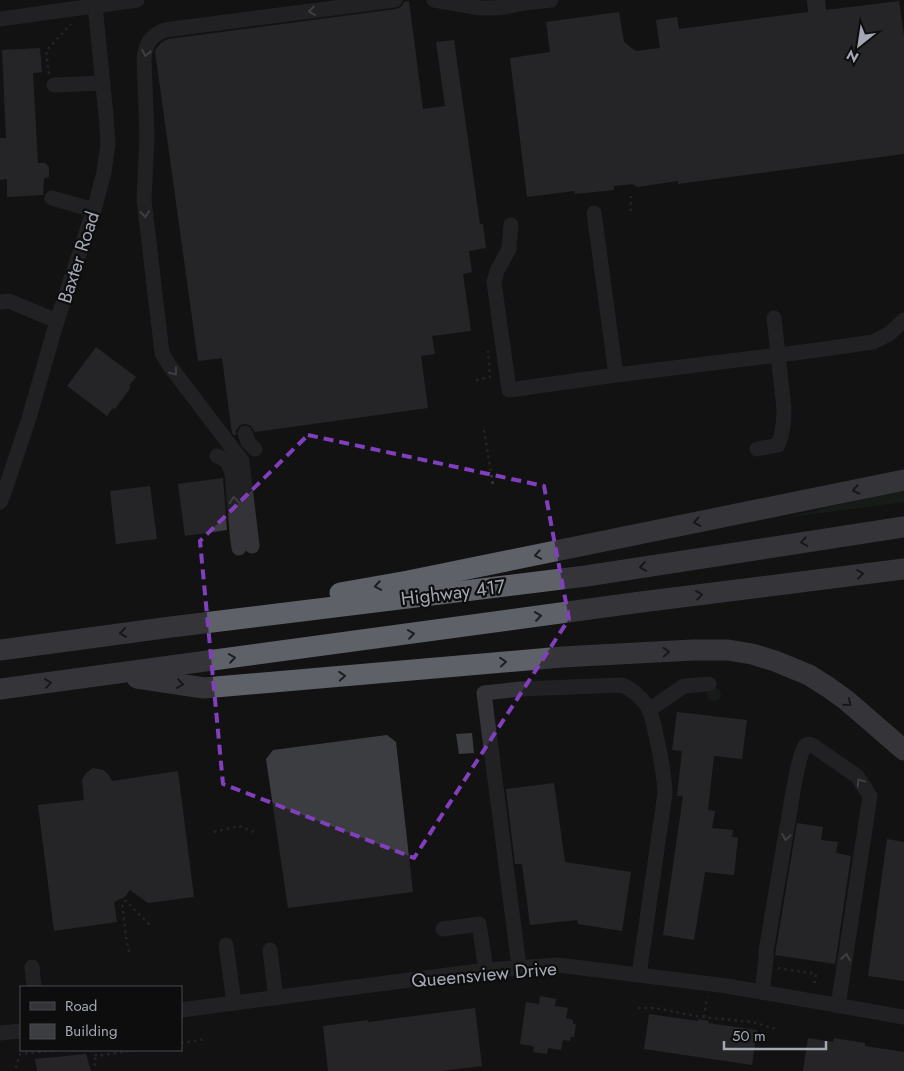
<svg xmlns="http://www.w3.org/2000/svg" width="904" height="1071" font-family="Jost,sans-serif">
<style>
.green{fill:#1e261f}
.building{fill:#3c3d40}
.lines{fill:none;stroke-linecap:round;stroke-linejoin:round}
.path{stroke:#393a3f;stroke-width:2.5;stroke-dasharray:2.5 4;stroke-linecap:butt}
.minor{stroke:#333338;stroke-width:15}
.highway{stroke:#5f6169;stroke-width:21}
.oneway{stroke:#71737c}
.oneway2{stroke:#1d1e20}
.marked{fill:none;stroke:#813fbd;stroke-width:4;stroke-dasharray:10 6;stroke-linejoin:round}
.labels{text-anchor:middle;stroke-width:4.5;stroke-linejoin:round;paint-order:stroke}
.street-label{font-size:19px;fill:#a3a8b4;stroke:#0d0d0e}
</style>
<rect width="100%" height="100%" fill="#121213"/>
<!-- green -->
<g class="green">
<path d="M904,489V502L784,518L891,492Z"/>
<circle cx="714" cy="694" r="7"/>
</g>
<!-- building -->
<g class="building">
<path d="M807,0H825L826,10L899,1L904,36V154L678,184V181L637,187L633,184L614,186V190L575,194L574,191L527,197L510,58L550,52L546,22L619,12L624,42L636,51L660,48L656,20L677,17L679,29L808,12Z"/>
<path d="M409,1L423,109L445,106L436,42L454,40L480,224H483L486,248L469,251L472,272L463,274L471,331L432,336L435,354L421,356L428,408L255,432L251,426L246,424H243L238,427L236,431V435H234L232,433L222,358L198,361L155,51L156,49L161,43L168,39L396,9L401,7L404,2Z"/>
<path d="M40,48L42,72L33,73L38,163H45L49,167V177L44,178L43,195L7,197V179L0,180V138H6L2,50Z"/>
<path d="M96,347L136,377L129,386L131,387L115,409L113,408L107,416L67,386Z"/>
<path d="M223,478L227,530L185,536L178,484Z"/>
<path d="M150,486L157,539L116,544L110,491Z"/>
<path d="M677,712L747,720L742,759L714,756L708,810L715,811L712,828L733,830L732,837L738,838L734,875L705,872L694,940L663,935L683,796H677L682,751L672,750Z"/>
<path d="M472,733L474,753L459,754L456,734Z"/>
<path d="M387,735L396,742L413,892L288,908L266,759L273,750Z"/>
<path d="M93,768L103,770L108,774L112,781L178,771L194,897L148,903L130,890L125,897L114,902L117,922L54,931L38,805L84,800L82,780L86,773Z"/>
<path d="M554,783L565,862L631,872L622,931L578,924L577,920L530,925L522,864H515L506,789Z"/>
<path d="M797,823L823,827L821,840L838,842L836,853L851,856L835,964L775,955Z"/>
<path d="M887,839L904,842V981L868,976Z"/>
<path d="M540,996L556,999L555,1006L568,1008L566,1018L573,1020V1024H576L574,1037H571L570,1041L563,1040L561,1050L548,1048L547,1054L533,1052L534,1047L533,1046L520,1044L526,1002L539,1004Z"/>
<path d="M475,1008L482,1066L441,1071H328L323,1026L368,1020V1022Z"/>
<path d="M649,1014L698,1021V1019L709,1021L708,1023L757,1030L752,1065L644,1049Z"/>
<path d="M808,1038L833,1042L834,1038L865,1043V1046L904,1052V1071H803Z"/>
<path d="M86,1054L91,1071H37L35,1059Z"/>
</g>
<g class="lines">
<!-- path -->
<g class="path">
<path d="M49,74L46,51L71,24"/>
<path d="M631,211V196"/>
<path d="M476,380L490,377L488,351"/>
<path d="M484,430L493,485"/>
<path d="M214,832L239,826L257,833"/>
<path d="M129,952L126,937L122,903L126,901L151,926"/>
<path d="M778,968L816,974L814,987"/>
<path d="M638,1008H655L701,1017L752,1022L776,1029"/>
<path d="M704,1017L707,997"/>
<path d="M181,1043L207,1039"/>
<path d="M90,1050L97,1056L135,1050"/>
<path d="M95,1066L94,1061L97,1056"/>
<path d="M16,1068L20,1054L57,1050"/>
</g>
<!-- minor -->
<g class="minor">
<path d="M434,0L480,8H494L505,7L524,3L551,0"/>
<path d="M0,19L137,0"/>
<path d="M54,85L103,83"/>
<path d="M52,198L94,210"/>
<path d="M594,213L616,375"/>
<path d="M511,225L509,249L497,271L494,282L509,390L616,375L810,351L873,342L889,334L904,320"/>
<path d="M0,302L9,301L57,321"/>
<path d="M245,433L248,442L255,449"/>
<path d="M757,449L778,445C783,433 784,422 784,409L774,318"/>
<path d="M217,456C226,459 229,463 232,473L237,532L239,548"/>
<path d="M0,502L4,493L29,418L57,321L96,203L104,172L108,144L106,116L95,5"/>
<path d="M252,546L242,461L169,365L162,353L144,200L147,136L144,60C145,44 150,36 165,30L395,0"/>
<path d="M649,710L684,686L709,684"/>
<path d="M443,929L479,924L486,970"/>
<path d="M226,945L234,1003"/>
<path d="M270,950L276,998"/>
<path d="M32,967L34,987"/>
<path d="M519,967L484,693L521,689L621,685C631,688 642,698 648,707C651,713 652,720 654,726C659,748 664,770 665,793L639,975"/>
<path d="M762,992L766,960V951L794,786C796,777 800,752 805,746C808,743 809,744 812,745L857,776L870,796L838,1006"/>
<path d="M181,1010L486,970L558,965L727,986L904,1017"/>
<path d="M0,1033L21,1031"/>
</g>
<!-- highway -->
<g class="highway">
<path d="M340,593L408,581L904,480"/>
<path d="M0,650L171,627L586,576L904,527"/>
<path d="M137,678L204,688L562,657L693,650H728L752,654L775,661L809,675L828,687L846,700L904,750"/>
<path d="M0,689L641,602L904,569"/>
</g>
</g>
<!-- one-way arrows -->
<defs><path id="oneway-chevron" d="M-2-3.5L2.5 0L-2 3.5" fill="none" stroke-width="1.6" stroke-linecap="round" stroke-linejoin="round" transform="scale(1.25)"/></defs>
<g class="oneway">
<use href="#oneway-chevron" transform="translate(312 11) rotate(173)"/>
<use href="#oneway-chevron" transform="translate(146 53) rotate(101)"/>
<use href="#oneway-chevron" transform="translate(145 214) rotate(83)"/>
<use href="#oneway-chevron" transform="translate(174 372) rotate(52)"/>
<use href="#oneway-chevron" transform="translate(234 500) rotate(-95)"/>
<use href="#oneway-chevron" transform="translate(860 782) rotate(-125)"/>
<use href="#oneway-chevron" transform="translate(786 837) rotate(100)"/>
<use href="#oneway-chevron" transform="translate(846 957) rotate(-81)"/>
</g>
<g class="oneway2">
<use href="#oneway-chevron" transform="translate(856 490) rotate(168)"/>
<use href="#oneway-chevron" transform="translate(697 522) rotate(169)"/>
<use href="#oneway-chevron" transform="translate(804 542) rotate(171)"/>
<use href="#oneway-chevron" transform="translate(538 555) rotate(169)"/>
<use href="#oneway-chevron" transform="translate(643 567) rotate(171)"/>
<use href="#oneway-chevron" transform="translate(860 574) rotate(-7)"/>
<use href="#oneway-chevron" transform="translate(378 586) rotate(170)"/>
<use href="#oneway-chevron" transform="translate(699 595) rotate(-7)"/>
<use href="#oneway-chevron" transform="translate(538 616) rotate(-8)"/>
<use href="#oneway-chevron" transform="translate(123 633) rotate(172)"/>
<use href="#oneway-chevron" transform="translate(411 634) rotate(-8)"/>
<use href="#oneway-chevron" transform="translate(666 652) rotate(-3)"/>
<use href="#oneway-chevron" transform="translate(232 658) rotate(-8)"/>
<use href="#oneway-chevron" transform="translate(503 662) rotate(-5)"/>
<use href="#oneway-chevron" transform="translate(342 676) rotate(-5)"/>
<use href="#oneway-chevron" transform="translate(48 683) rotate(-8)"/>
<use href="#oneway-chevron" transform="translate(180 684) rotate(9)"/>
<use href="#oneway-chevron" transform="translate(848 703) rotate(39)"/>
</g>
<!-- marked area -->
<path d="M0 0H904V1071H0ZM308,435L544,486L569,619L414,858L223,784L200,541Z" fill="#121213" fill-opacity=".55" fill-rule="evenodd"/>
<path class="marked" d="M308,435L544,486L569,619L414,858L223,784L200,541Z"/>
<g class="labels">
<!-- street labels -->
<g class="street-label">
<text transform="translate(78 257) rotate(-72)" y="7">Baxter Road</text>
<text transform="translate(453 592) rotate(-7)" y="7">Highway 417</text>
<text transform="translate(484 974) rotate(-5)" y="7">Queensview Drive</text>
</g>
</g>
<!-- legend -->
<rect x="20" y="986" width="162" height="65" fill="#0d0d0e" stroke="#494b50"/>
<rect x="30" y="1002" width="25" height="8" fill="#333338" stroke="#494b50"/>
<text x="65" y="1011" font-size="15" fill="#a3a8b4">Road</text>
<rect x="30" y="1024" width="25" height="15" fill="#3c3d40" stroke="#494b50"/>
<text x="65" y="1036" font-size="15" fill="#a3a8b4">Building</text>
<!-- north arrow -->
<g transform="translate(859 45) rotate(210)" stroke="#0d0d0e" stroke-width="4" paint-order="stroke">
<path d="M0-4L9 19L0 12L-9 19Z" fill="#a3a8b4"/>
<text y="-8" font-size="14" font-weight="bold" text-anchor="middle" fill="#a3a8b4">N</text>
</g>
<!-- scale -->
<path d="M724 1041v8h102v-8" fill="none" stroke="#a3a8b4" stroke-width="2.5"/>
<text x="732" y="1041" font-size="15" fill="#a3a8b4" stroke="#0d0d0e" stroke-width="4" paint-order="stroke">50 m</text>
</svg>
